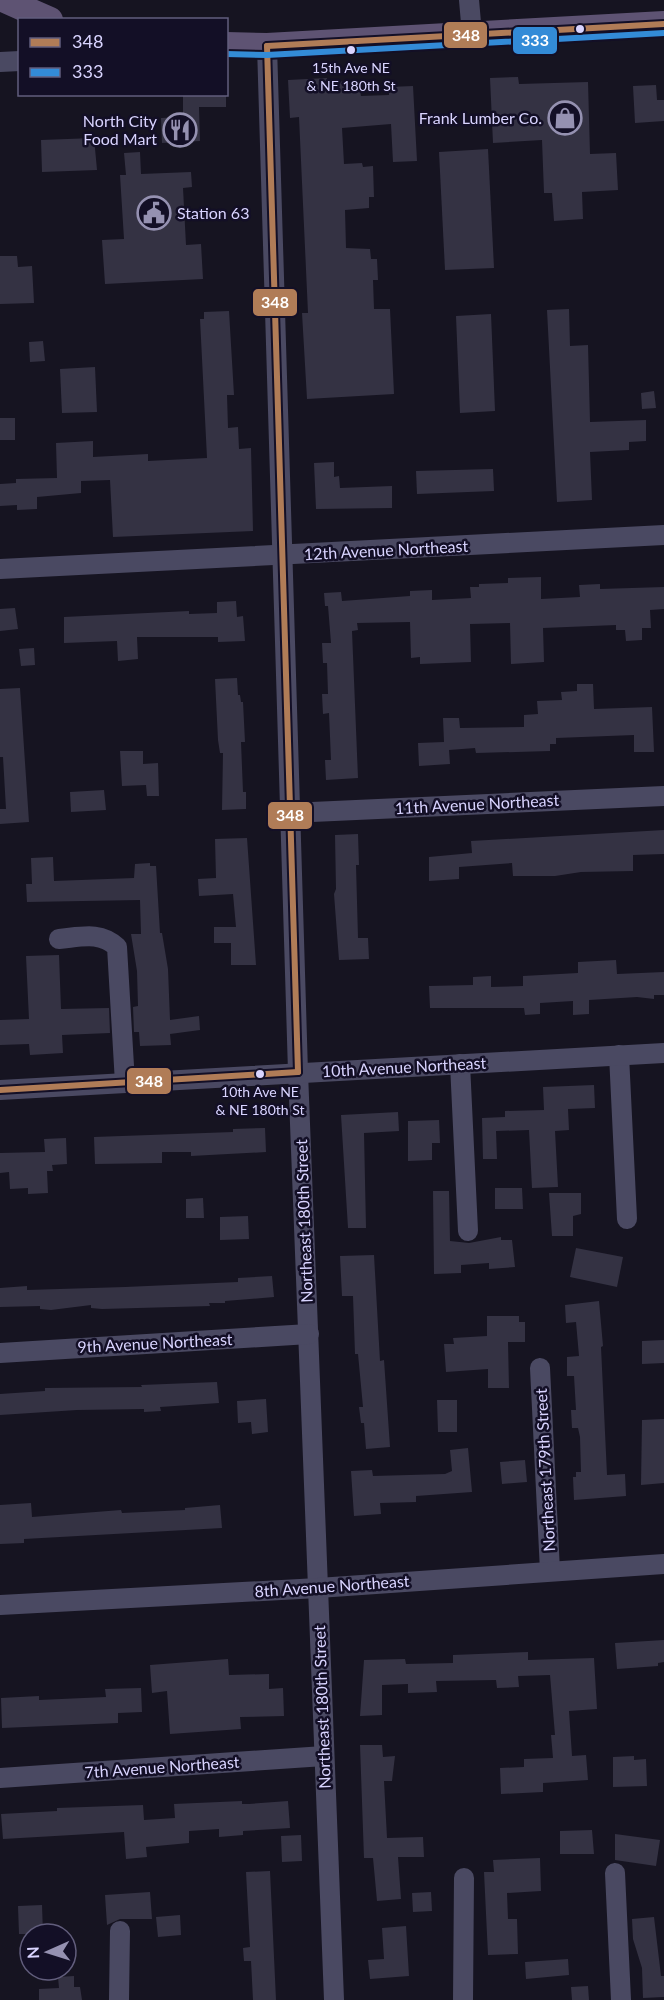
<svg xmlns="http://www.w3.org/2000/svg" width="664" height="2000" font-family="Lato,sans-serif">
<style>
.building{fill:#343243}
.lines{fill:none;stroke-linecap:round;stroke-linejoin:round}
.minor{stroke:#4a4962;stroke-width:20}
.major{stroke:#5e5373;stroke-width:26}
.bus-1-casing{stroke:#130f26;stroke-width:10}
.bus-2-casing{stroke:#130f26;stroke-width:10}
.bus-1{stroke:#b07c57;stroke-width:6}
.bus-2{stroke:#338bd7;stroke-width:6}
.bus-dot{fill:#d9d4ff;stroke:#130f26;stroke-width:2}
.labels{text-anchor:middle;stroke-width:5;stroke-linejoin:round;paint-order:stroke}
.bus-label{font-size:14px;fill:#d9d4ff;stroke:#130f26}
.poi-label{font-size:16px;fill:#d9d4ff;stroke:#130f26;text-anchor:end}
.street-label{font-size:16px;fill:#d9d4ff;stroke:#130f26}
.line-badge{stroke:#130f26;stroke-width:2}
.badge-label{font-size:16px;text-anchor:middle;font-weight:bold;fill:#fff}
</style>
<rect width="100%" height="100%" fill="#161421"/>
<!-- building -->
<g class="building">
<path d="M518,77L519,84L588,82L590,154L616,153L618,190L582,192L583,219L554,221L552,193H544L542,140L493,143L490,78Z"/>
<path d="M327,78L328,82L358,81L361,96L389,95V87L413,86L417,161L393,162L391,124L342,128L344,164L362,163L363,167L373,166L374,197H369V208L345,210L346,248L370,249L371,259H377L378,280H373L374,309H390L394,394L307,399L302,313H308L299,117L290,118L288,80Z"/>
<path d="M656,85L657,100H664V121L635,123L633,86Z"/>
<path d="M183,94H226V107H199L200,141L162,143L161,118L183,117Z"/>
<path d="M94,138L97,170L42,172L41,140Z"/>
<path d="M488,149L494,268L445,270L439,152Z"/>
<path d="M140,152L141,174L191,172L192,187L183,188L186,245L201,244L203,279L105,284L102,240L124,239L120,175H126L124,153Z"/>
<path d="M0,256H17L18,267L32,266L34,303L0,304Z"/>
<path d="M569,309L570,346L588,345L590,422L646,420V441L629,442V450L590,452L592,500L557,502L547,310Z"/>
<path d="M229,311L234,395H227L228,428L238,427L239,449L251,448L253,531L113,537L110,480L81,481V493L37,497V509L17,510V505L0,506V484L16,483V479L57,478L56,443L93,441V457L148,454V461L207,458L200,319H204V312Z"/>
<path d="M491,314L495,411L460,413L456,316Z"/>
<path d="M43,341L45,361L30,362L29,342Z"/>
<path d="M95,367L97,412L62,413L60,369Z"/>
<path d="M654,391L656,408L642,409L641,393Z"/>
<rect x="0" y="418" width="15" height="22"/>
<path d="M334,462V477L339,476L340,488L392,486V508L316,509L314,463Z"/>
<path d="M493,469L494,491L417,494L416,471Z"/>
<path d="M541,577V599L580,597L579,585L600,584V589L664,587V609L650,610L651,628H642V640L626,641L625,630H616V625L543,628L544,662L511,664L510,623L470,624L471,662L420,664V657L411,658L410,622L357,623L358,630L352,631L358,778L326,780L325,760H331L329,713L323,714L322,694H328L327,663H323L322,643H331L328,606H325L324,593L341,592L342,601L410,596V591L432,590V600L471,598L470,587H479V584L508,583V578Z"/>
<path d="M236,601L237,617L243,616L245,641L218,642V637H137L138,659L118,661L117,641L64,643V617L189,611V614L217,613V602Z"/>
<path d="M15,608L18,629L0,631V609Z"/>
<path d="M34,648L35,665L21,666L19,649Z"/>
<path d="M237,678L238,695H240L241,702H243L245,742H241L243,792H246V809L222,810L223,753H220L218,740L215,679Z"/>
<path d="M577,684H593L594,709L652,707L654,752H634V735L556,738V744H550V751L476,753L475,748L449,750L450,764L419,766L418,743L444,742L443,718H459L460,728L524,727V715L538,714L537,701L562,700L561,692L577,691Z"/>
<path d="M20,688L29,822L0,824V809H6L3,757H0V689Z"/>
<path d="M120,751H143V764L158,763L159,796H147L146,785L122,786Z"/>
<path d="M104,790L106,810L71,812L70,792Z"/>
<path d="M664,830V854L633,855V871L581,872L555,876H513L512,863L459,867V879L429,881V857L472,853L471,841Z"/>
<path d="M358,834L359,865H356L358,938H368L369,959L339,960L334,894L336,889L335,835Z"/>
<path d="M247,838L256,965H231V943H214V927H236L233,894L199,896L198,879L216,878L215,839Z"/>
<path d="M53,857L54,881L134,878L135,864L150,863V866H156L160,933H162L168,969L170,1020L199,1016L200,1030L170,1034L171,1045L140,1046L139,1032H134L133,1007L138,1006L137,971L131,934H141L140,900L27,902L26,884H32L31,858Z"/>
<path d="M59,955L61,1009L109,1008L110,1033L62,1035L63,1053L30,1055L29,1044L0,1045V1020L29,1019L26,956Z"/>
<path d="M616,960L617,974L664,972V995H654V999L637,997L589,1000V1014L573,1015V1001L540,1003V1014L525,1015L524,1008H430L429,986L473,985V977L491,976V987L523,986V976L578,973V962Z"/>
<path d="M594,1085L595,1108L568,1109L569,1130L555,1131L558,1187L532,1188L529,1130L496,1131L497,1159H483L482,1118L505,1117V1111L544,1110L543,1087Z"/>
<path d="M398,1112L399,1131L364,1133L366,1228H348L341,1115Z"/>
<path d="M439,1120L440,1143H432V1160L408,1161V1121Z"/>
<path d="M265,1128L266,1152L191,1156V1152H162V1163L95,1164L94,1137L233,1132V1129Z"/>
<path d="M66,1138L67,1164L52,1165L53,1171H47L48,1193L28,1194V1188L10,1189L9,1172L0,1173V1153L45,1152L44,1139Z"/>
<path d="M495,1188H522L523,1209H495Z"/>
<path d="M433,1191H449L450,1241L469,1243L501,1237V1240H512L515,1267L489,1269V1263L461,1265V1273L434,1274Z"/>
<path d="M549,1193H581V1214L573,1216V1236H552Z"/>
<path d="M203,1198L204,1218H186V1199Z"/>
<path d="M248,1216L249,1239L220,1240V1217Z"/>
<path d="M576,1248L623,1257L617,1287L570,1277Z"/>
<path d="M374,1255L380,1361L384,1360L390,1447L366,1449L364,1423H361L359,1407H363L358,1354H355L353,1296H342L340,1256Z"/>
<path d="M272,1276L274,1297L225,1301V1303H209L210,1306L102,1309L91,1308V1305L51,1310L40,1309V1306L0,1307V1288L27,1286V1290L125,1287L238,1282V1278Z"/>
<path d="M599,1301L603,1346L601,1347L607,1475L625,1474L626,1496L574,1500L573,1477H576V1472H581L580,1437L578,1428H572L571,1410H576L574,1376H567V1357L579,1356L576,1322L566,1323L565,1305Z"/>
<path d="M487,1316H519V1322H525V1342H508L509,1388H488V1369L446,1372L444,1344H454L453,1338L487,1336Z"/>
<path d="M664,1340V1363L642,1364V1341Z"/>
<path d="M217,1382L219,1403L160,1407L161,1411L144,1412V1409L77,1410L0,1415V1394L45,1391V1388L142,1387L141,1385Z"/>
<path d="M266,1399L268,1432L252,1434L251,1422L238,1423L237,1401Z"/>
<path d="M437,1400H457V1432H438Z"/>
<path d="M664,1419V1483L641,1485L642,1420Z"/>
<path d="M468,1448L472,1492L416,1496V1502L380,1503L381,1514L354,1516L351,1471L372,1470L373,1476L445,1474L452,1471L450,1450Z"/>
<path d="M525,1460L527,1482L502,1484L500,1462Z"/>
<path d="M31,1503L32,1517L121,1510L122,1513L185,1510V1508L220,1505L222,1528L24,1539V1543L0,1544V1505Z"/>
<path d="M664,1640V1662L658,1663V1666L617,1669L615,1643Z"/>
<path d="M528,1652V1660L594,1658L597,1709L569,1711L572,1756L586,1755L588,1780L543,1783V1792L501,1794L500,1768L524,1767V1759L553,1758L551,1735H555L550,1675L518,1676L519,1687L497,1688L496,1680L436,1681L437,1692L408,1693V1684L382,1685V1715L360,1716L364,1660L405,1659L406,1664L453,1663V1655Z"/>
<path d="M228,1659L229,1675L269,1674V1689L283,1688L284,1716L240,1717L241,1729L170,1734L167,1691L152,1693L150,1665Z"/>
<path d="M141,1688L142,1712L118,1713V1723L2,1728L1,1698L39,1696V1700L106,1697L105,1689Z"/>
<path d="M360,1745H382L383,1757L395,1756L392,1781H384L387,1838L423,1837L424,1857H398L401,1899L377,1901L373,1858H364Z"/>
<path d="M634,1756V1760L646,1759L647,1786L613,1787V1757Z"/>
<path d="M242,1801V1804H249L288,1801L290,1828L243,1831V1835L219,1837V1829L189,1831V1843L146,1847L147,1857L126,1859L124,1832L3,1839L1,1814L57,1811V1808L143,1805L144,1820L175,1818L174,1804Z"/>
<path d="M592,1830L594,1854H560V1831Z"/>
<path d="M615,1834L660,1840L656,1866L615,1860Z"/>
<path d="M301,1835L302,1861L282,1862L281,1836Z"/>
<path d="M540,1858L541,1891L507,1893L508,1919H517L518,1954L488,1955L484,1872H494L493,1860Z"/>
<path d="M270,1871L276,2000H253L251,1961H244L243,1948L250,1947L246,1872Z"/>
<path d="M150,1892L152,1919H120L107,1925L105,1895Z"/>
<path d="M431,1892L432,1911L413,1912L412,1893Z"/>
<path d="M42,1905L43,1934H19L18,1906Z"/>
<path d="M180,1915L181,1935L158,1937L156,1917Z"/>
<path d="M654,1917L661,1976H664V1997L643,1998L642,1968L633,1939L632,1919Z"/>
<path d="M406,1926L409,1976L370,1979L368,1960L384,1959L382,1928Z"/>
<path d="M568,1959L569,1975L526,1979L525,1962Z"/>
<path d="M74,1976V1987H80L82,2000H39V1989L59,1988L58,1977Z"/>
<path d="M588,1986L589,2000H572L571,1987Z"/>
</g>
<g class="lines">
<!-- minor -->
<g class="minor">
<path d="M469,0L472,34"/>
<path d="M267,46L298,1072L334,2000"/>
<path d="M0,62L20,61"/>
<path d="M0,569L664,535"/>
<path d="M290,813L664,796"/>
<path d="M59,939C81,937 100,931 117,947L125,1083"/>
<path d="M619,1055L627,1219"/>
<path d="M460,1064L468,1231"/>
<path d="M0,1090L664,1053"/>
<path d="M0,1353L309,1334"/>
<path d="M540,1368L550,1571"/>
<path d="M0,1605L318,1588L664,1564"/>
<path d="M0,1778L324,1756"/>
<path d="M615,1873L621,2000"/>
<path d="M119,2000L120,1931"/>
<path d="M463,2000L464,1878"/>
</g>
<!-- major -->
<g class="major">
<path d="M5,0L50,20"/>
<path d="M226,45L267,46L664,24"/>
</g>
<!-- bus-1 casing -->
<g class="bus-1-casing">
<g id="bus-1">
<path d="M267,46L298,1072"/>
<path d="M267,46L664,24"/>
<path d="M0,1090L298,1072"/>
</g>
</g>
<!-- bus-2 casing -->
<g class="bus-2-casing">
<path id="bus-2" d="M226,54L267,55L664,33"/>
</g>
<!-- bus-1 -->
<use href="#bus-1" class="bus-1"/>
<!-- bus-2 -->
<use href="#bus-2" class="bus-2"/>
</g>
<!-- icons -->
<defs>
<g id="shop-ring" transform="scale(1.725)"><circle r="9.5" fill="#130f26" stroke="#9591b1" stroke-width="1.5"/><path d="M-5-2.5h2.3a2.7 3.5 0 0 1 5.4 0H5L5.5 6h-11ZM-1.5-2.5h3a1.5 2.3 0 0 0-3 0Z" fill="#9591b1"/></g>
<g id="restaurant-ring" transform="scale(1.725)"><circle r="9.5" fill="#130f26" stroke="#9591b1" stroke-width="1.5"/><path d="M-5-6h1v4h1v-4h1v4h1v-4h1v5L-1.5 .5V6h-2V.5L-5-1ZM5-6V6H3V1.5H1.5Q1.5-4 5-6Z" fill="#9591b1"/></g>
<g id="civic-ring" transform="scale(1.725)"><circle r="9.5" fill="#130f26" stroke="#9591b1" stroke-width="1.5"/><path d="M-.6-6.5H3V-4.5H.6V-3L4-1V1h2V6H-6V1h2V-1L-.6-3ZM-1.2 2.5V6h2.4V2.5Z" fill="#9591b1"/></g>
</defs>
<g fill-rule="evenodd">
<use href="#shop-ring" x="565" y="118"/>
<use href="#restaurant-ring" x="180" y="130"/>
<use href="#civic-ring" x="154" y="213"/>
</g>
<!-- markers -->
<g class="bus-dot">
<circle cx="580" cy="29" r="5"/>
<circle cx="351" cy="50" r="5"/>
<circle cx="260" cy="1074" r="5"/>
</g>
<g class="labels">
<!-- bus labels -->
<g class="bus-label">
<text x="351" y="73">15th Ave NE<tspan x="351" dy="18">&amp; NE 180th St</tspan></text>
<text x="260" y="1097">10th Ave NE<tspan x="260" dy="18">&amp; NE 180th St</tspan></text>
</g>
<!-- poi labels -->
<g class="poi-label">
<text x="542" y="124">Frank Lumber Co.</text>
<text x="157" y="127">North City<tspan x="157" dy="18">Food Mart</tspan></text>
<text x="177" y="219" text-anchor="start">Station 63</text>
</g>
<!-- street labels -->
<g class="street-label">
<text transform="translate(386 550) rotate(-3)" y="6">12th Avenue Northeast</text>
<text transform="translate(477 804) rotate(-3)" y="6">11th Avenue Northeast</text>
<text transform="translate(404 1067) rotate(-3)" y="6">10th Avenue Northeast</text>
<text transform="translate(304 1221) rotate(-92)" y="6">Northeast 180th Street</text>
<text transform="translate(155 1343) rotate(-3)" y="6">9th Avenue Northeast</text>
<text transform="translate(545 1470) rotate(-93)" y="6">Northeast 179th Street</text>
<text transform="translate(332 1586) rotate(-4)" y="6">8th Avenue Northeast</text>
<text transform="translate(322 1707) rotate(-92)" y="6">Northeast 180th Street</text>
<text transform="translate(162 1767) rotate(-4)" y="6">7th Avenue Northeast</text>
</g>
</g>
<g class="line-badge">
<rect x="443" y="21" width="45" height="28" rx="6" fill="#b07c57"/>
<rect x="512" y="26" width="46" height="29" rx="6" fill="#338bd7"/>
<rect x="252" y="288" width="46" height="29" rx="6" fill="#b07c57"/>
<rect x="267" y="801" width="46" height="29" rx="6" fill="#b07c57"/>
<rect x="126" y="1067" width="46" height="28" rx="6" fill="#b07c57"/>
</g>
<g class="badge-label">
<text x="466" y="41">348</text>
<text x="535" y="46">333</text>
<text x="275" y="308">348</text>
<text x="290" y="821">348</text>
<text x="149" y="1087">348</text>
</g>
<!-- legend -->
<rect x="18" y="18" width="210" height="78" fill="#130f26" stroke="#625e7d" stroke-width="1.5"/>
<rect x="30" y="38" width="30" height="9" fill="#b07c57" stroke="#625e7d" stroke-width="1.5"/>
<text x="72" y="48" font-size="18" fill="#d9d4ff">348</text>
<rect x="30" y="68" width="30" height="9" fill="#338bd7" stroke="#625e7d" stroke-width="1.5"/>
<text x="72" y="78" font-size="18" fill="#d9d4ff">333</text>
<!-- north arrow -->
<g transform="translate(48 1952) rotate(267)"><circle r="28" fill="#130f26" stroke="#625e7d" stroke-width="1.5"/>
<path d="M0-4.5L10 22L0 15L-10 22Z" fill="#9591b1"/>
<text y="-9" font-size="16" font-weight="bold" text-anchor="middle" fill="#d9d4ff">N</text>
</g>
</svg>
